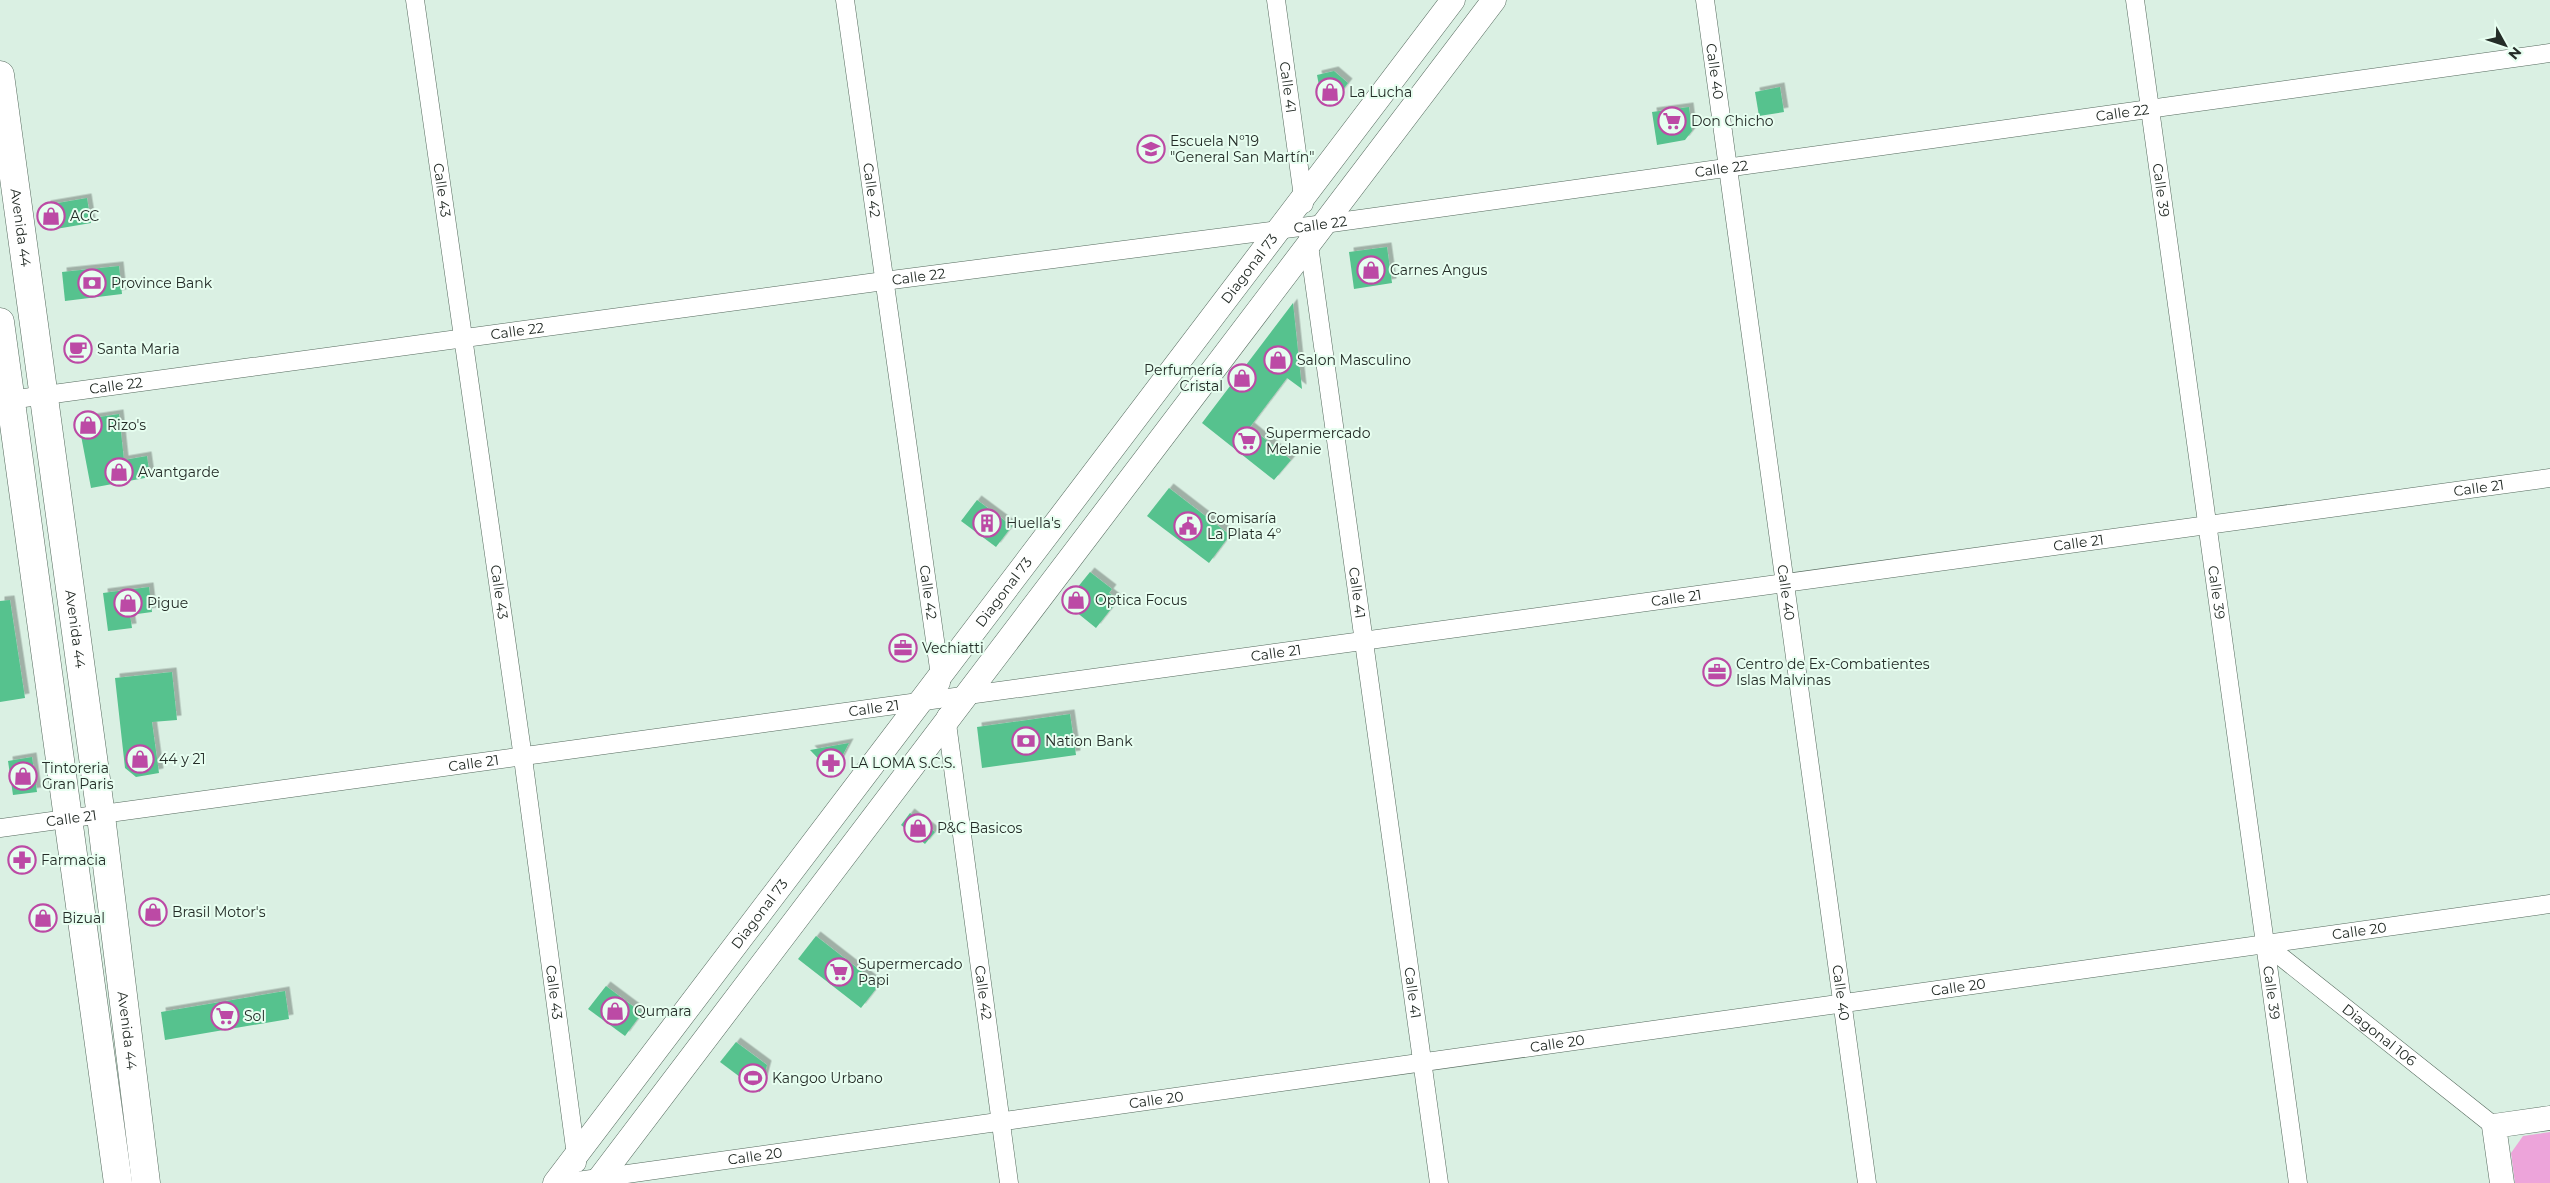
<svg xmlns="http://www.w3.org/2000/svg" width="2550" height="1183" font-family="Montserrat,sans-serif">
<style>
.green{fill:#eda4da}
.building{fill:#57c28e;filter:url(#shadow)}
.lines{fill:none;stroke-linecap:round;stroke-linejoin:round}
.street-casing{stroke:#55695d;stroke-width:19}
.secondary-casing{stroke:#55695d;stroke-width:25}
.primary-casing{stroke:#55695d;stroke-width:29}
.street{stroke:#fff;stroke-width:18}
.secondary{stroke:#fff;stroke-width:24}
.primary{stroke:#fff;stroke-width:28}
.labels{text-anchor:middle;stroke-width:4;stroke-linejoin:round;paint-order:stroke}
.street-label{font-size:14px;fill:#242c27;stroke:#e7fef0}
.poi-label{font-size:14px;fill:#242c27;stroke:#e7fef0;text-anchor:start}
</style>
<defs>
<filter id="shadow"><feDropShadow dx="4.5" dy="-4.5" stdDeviation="0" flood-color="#0004"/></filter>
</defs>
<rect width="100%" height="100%" fill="#daf0e3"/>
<!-- green -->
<path class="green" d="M2550,1132V1183H2515L2511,1153L2523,1136Z"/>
<!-- building -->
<g class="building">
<path d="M1334,71L1348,83L1332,104L1322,102L1317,75Z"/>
<path d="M1780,87L1784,112L1759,116L1755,92Z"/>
<path d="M1689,107L1692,131L1685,140L1657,145L1652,112Z"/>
<path d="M87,198L91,223L50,230L46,205Z"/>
<path d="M1387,247L1392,283L1354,289L1349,252Z"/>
<path d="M119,266L122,294L65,301L62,272Z"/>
<path d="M1293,303L1302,389L1287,378L1250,427L1291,460L1274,480L1202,423Z"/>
<path d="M119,414L124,460L147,456L150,477L91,488L79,425L86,419Z"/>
<path d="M1169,488L1230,535L1209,563L1147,516Z"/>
<path d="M977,500L1012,526L996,547L961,521Z"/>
<path d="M1090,572L1112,589L1109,593L1118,600L1096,628L1065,603Z"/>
<path d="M149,587L152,612L130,615L132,628L108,631L103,593Z"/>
<path d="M10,600L25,698L0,702V601Z"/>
<path d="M172,672L177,720L152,722L159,773L136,777L125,768L115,678Z"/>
<path d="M1070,714L1076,755L982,768L977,727Z"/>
<path d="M849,743L833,774L810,750Z"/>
<path d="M32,757L37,792L13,795L8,761Z"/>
<path d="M910,813L935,832L925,844L901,825Z"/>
<path d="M816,936L879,985L861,1008L798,959Z"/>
<path d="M606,986L642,1013L625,1036L588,1009Z"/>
<path d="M285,991L289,1019L165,1040L161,1012Z"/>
<path d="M736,1042L767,1065L760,1092L720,1062Z"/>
</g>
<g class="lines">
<!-- street casing -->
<g class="street-casing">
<g id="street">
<path id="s1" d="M415,0L523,758L577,1163"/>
<path id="s2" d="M845,0L941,683"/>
<path id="s3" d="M1276,0L1304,204"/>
<path id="s4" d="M1705,0L1867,1183"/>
<path id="s5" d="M2135,0L2298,1183"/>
<path id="s6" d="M1308,238L1439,1183"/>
<path id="s7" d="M2,401L884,281L1324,224L2550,53"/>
<path id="s8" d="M946,716L1009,1183"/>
<path id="s9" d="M0,828L2550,478"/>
<path id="s10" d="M2265,944L2494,1126"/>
<path id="s11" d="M563,1183L2550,904"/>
</g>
</g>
<!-- secondary casing -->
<g class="secondary-casing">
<g id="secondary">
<path id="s12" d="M555,1183L1453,0"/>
<path d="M596,1183L1494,0"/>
<path d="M2502,1183L2494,1126L2550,1118"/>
</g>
</g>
<!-- primary casing -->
<g class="primary-casing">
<g id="primary">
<path id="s13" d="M0,75L101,816L146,1183"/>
<path d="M0,322L118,1183"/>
</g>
</g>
<!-- street -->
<use href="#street" class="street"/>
<!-- secondary -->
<use href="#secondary" class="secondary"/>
<!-- primary -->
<use href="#primary" class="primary"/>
</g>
<!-- icons -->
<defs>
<g id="shop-ring" transform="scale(1.4375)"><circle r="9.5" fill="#e7fef0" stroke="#bc4aa5" stroke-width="1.5"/><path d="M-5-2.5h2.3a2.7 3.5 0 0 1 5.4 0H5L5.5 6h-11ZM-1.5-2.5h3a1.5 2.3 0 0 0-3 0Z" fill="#bc4aa5"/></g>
<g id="supermarket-ring" transform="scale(1.4375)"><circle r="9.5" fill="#e7fef0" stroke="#bc4aa5" stroke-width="1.5"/><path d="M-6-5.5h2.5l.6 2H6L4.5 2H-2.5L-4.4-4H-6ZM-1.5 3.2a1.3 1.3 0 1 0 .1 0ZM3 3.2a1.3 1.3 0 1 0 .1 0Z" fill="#bc4aa5"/></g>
<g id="school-ring" transform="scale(1.4375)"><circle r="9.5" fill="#e7fef0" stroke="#bc4aa5" stroke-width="1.5"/><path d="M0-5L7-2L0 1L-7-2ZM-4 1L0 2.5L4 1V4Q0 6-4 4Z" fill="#bc4aa5"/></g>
<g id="bank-ring" transform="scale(1.4375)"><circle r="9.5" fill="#e7fef0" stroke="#bc4aa5" stroke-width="1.5"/><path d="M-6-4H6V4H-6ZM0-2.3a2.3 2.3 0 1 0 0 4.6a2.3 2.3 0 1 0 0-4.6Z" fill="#bc4aa5"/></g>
<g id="cafe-ring" transform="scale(1.4375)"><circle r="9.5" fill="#e7fef0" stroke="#bc4aa5" stroke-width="1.5"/><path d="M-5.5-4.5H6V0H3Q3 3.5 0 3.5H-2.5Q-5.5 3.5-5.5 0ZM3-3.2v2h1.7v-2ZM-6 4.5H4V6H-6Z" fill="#bc4aa5"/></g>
<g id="building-ring" transform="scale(1.4375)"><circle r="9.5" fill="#e7fef0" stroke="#bc4aa5" stroke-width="1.5"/><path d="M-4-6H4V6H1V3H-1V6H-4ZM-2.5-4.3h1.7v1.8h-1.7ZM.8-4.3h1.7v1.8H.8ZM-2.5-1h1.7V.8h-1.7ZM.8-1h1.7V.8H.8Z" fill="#bc4aa5"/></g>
<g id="civic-ring" transform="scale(1.4375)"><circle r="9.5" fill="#e7fef0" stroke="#bc4aa5" stroke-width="1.5"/><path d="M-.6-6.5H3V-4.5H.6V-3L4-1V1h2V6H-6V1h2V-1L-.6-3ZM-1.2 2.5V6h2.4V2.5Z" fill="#bc4aa5"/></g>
<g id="office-ring" transform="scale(1.4375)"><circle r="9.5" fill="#e7fef0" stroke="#bc4aa5" stroke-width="1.5"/><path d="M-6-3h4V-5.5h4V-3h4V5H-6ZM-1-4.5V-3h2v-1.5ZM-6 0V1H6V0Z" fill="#bc4aa5"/></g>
<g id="pharmacy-ring" transform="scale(1.4375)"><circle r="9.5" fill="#e7fef0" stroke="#bc4aa5" stroke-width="1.5"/><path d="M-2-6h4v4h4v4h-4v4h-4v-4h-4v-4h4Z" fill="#bc4aa5"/></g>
<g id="stadium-ring" transform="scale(1.4375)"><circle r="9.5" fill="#e7fef0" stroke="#bc4aa5" stroke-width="1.5"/><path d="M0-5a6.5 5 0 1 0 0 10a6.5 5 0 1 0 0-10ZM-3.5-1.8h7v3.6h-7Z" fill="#bc4aa5"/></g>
</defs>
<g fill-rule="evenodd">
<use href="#shop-ring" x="1330" y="92"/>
<use href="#supermarket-ring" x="1672" y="121"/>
<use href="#school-ring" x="1151" y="149"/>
<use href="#shop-ring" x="51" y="216"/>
<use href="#shop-ring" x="1371" y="270"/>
<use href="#bank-ring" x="92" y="283"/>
<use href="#cafe-ring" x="78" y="349"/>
<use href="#shop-ring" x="1278" y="360"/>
<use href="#shop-ring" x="1242" y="378"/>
<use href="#shop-ring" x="88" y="425"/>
<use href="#supermarket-ring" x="1247" y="441"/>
<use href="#shop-ring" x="119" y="472"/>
<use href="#building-ring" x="987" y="523"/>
<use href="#civic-ring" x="1188" y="526"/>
<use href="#shop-ring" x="1076" y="600"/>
<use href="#shop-ring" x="128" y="603"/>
<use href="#office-ring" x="903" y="648"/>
<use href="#office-ring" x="1717" y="672"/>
<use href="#bank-ring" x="1026" y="741"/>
<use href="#shop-ring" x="140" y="759"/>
<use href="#pharmacy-ring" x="831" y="763"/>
<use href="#shop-ring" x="23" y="776"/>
<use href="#shop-ring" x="918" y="828"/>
<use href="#pharmacy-ring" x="22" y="860"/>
<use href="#shop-ring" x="153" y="912"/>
<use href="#shop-ring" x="43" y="918"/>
<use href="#supermarket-ring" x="839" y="972"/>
<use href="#shop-ring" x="615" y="1011"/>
<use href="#supermarket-ring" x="225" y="1016"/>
<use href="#stadium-ring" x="753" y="1078"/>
</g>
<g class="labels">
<!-- street labels -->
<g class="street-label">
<text dy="5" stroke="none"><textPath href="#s4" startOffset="72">Calle 40</textPath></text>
<text dy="5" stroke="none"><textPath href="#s3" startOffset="88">Calle 41</textPath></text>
<text dy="5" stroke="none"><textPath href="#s7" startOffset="2140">Calle 22</textPath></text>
<text dy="5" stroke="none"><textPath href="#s7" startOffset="1735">Calle 22</textPath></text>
<text dy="5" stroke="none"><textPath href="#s1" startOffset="192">Calle 43</textPath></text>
<text dy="5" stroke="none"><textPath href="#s2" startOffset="192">Calle 42</textPath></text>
<text dy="5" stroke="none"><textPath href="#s5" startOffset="192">Calle 39</textPath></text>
<text dy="5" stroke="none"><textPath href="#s7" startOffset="1330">Calle 22</textPath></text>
<text dy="5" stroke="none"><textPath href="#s13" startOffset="154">Avenida 44</textPath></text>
<text dy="5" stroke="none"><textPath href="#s12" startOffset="1148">Diagonal 73</textPath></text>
<text dy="5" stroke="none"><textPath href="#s7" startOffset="925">Calle 22</textPath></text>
<text dy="5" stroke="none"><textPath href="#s7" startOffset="520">Calle 22</textPath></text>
<text dy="5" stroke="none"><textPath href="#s7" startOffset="115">Calle 22</textPath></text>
<text dy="5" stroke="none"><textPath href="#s9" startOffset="2502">Calle 21</textPath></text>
<text dy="5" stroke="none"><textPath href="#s9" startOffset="2098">Calle 21</textPath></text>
<text dy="5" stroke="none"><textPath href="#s1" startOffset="598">Calle 43</textPath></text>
<text dy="5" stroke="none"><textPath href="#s2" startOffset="598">Calle 42</textPath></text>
<text dy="5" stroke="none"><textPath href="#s6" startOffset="358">Calle 41</textPath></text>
<text dy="5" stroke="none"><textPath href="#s4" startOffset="598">Calle 40</textPath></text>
<text dy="5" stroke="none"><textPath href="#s5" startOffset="598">Calle 39</textPath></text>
<text dy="5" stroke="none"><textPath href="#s12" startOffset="742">Diagonal 73</textPath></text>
<text dy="5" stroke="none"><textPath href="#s9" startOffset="1692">Calle 21</textPath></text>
<text dy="5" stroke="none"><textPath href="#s13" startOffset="559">Avenida 44</textPath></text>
<text dy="5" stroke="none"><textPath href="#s9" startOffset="1288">Calle 21</textPath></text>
<text dy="5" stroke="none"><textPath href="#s9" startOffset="882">Calle 21</textPath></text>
<text dy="5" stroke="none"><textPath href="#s9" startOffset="478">Calle 21</textPath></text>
<text dy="5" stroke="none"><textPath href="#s9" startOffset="72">Calle 21</textPath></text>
<text dy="5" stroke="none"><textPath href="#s12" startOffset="338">Diagonal 73</textPath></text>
<text dy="5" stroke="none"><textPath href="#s11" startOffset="1814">Calle 20</textPath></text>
<text dy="5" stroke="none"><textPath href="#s11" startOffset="1409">Calle 20</textPath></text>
<text dy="5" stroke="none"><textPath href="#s1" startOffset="1002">Calle 43</textPath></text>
<text dy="5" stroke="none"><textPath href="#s8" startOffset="279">Calle 42</textPath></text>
<text dy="5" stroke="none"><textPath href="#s6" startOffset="762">Calle 41</textPath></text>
<text dy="5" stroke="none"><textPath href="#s4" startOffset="1002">Calle 40</textPath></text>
<text dy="5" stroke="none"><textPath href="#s5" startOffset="1002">Calle 39</textPath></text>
<text dy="5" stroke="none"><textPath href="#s13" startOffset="964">Avenida 44</textPath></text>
<text dy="5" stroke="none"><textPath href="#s10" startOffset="146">Diagonal 106</textPath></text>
<text dy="5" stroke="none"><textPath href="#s11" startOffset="1004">Calle 20</textPath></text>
<text dy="5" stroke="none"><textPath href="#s11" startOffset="599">Calle 20</textPath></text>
<text dy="5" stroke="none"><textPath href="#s11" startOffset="194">Calle 20</textPath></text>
</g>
<!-- poi labels -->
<g class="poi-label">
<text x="1349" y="97">La Lucha</text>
<text x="1691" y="126">Don Chicho</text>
<text x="1170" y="146">Escuela N°19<tspan x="1170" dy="16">"General San Martín"</tspan></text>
<text x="70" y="221">ACC</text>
<text x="1390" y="275">Carnes Angus</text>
<text x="111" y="288">Province Bank</text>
<text x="97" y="354">Santa Maria</text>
<text x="1297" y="365">Salon Masculino</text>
<text x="1223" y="375" text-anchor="end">Perfumería<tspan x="1223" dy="16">Cristal</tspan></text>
<text x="107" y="430">Rizo's</text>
<text x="1266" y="438">Supermercado<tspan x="1266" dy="16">Melanie</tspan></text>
<text x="138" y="477">Avantgarde</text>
<text x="1207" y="523">Comisaría<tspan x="1207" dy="16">La Plata 4°</tspan></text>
<text x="1006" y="528">Huella's</text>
<text x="1095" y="605">Optica Focus</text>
<text x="147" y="608">Pigue</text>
<text x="922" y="653">Vechiatti</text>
<text x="1736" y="669">Centro de Ex-Combatientes<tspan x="1736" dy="16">Islas Malvinas</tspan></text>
<text x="1045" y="746">Nation Bank</text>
<text x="159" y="764">44 y 21</text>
<text x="850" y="768">LA LOMA S.C.S.</text>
<text x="42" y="773">Tintoreria<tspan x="42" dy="16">Gran Paris</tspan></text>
<text x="937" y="833">P&amp;C Basicos</text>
<text x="41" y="865">Farmacia</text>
<text x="172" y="917">Brasil Motor's</text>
<text x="62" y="923">Bizual</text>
<text x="858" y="969">Supermercado<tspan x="858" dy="16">Papi</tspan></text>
<text x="634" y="1016">Qumara</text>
<text x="244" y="1021">Sol</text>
<text x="772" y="1083">Kangoo Urbano</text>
</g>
</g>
<!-- north arrow -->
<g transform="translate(2505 45) rotate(130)" stroke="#e7fef0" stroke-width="4" paint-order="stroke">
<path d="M0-4L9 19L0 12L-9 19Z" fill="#242c27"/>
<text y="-8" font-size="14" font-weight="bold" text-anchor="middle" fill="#242c27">N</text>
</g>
</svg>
